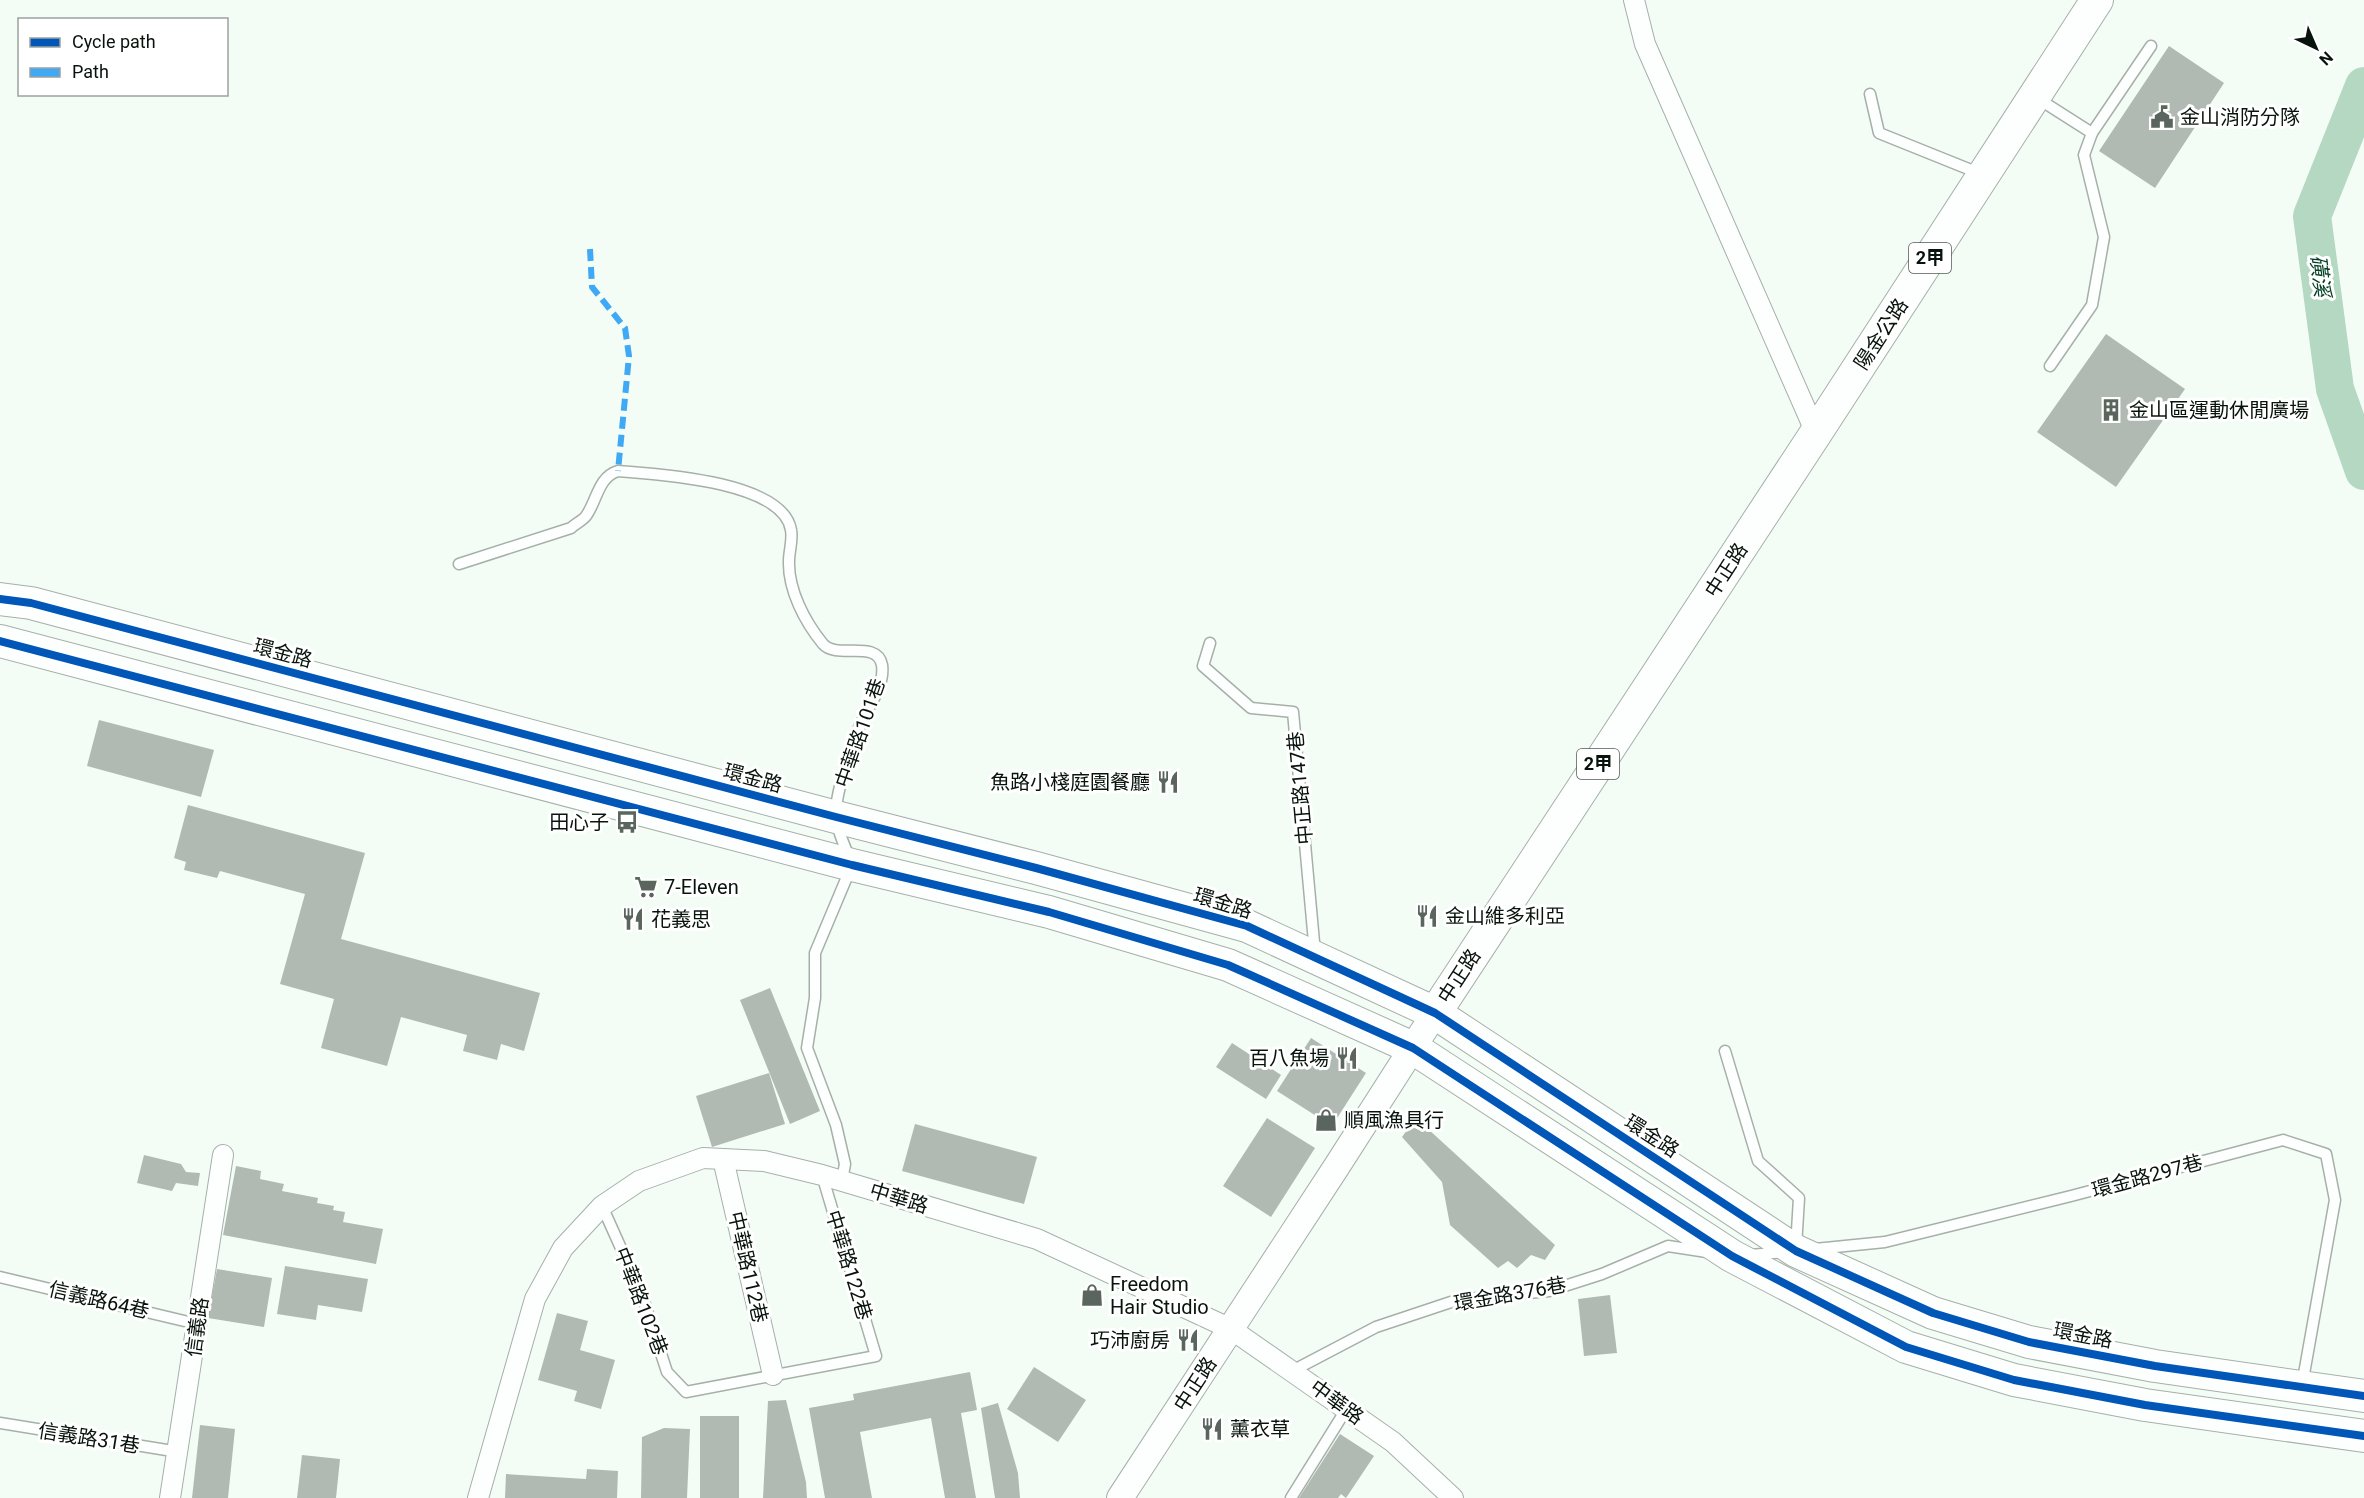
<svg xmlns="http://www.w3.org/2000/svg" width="2364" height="1498" font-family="Roboto,'Noto Sans TC',sans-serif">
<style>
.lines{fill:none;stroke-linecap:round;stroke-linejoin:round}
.river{stroke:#b4d8c1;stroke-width:38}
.building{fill:#b0bab3}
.service-casing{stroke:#a6b0a9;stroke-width:13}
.minor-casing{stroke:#a6b0a9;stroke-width:22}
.tertiary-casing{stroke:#a6b0a9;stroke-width:28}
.primary-casing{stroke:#a6b0a9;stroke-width:34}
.service{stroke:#fdfffe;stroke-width:10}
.minor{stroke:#fdfffe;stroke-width:20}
.tertiary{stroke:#fdfffe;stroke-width:26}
.primary{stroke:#fdfffe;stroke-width:32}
.quiet{stroke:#3fa9f5;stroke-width:6;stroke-dasharray:12 6;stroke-linecap:butt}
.cycleway-casing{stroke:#fff;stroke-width:11}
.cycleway{stroke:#0057b8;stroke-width:8}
.labels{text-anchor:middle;stroke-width:6;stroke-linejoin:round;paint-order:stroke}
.shield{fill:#fff;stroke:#515a55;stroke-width:1.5}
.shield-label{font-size:18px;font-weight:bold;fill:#07130c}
.poi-label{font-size:20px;fill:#07130c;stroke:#fff;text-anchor:start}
.street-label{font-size:20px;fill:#07130c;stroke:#fff}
.water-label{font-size:21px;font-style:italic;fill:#003f23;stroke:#fff}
</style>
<rect width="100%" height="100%" fill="#f4fcf6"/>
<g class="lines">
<!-- river -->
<path class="river" d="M2364,86L2312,216L2335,389L2364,471"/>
</g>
<!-- building -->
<g class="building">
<path d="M2169,46L2224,83L2155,188L2099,151Z"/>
<path d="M2106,334L2185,389L2116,487L2037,432Z"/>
<path d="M99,720L214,750L201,797L87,766Z"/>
<path d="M188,805L365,853L341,939L540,993L524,1051L501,1044L497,1060L463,1051L467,1035L401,1017L387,1066L321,1048L334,999L280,984L305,894L220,871L217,878L184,870L186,862L174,858Z"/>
<path d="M770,988L820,1111L790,1124L740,1000Z"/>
<path d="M1311,1038L1366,1073L1332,1126L1277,1091Z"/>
<path d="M1232,1043L1281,1075L1266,1099L1216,1067Z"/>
<path d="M769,1073L785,1124L712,1147L696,1096Z"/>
<path d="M1267,1118L1315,1148L1271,1217L1223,1186Z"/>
<path d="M1416,1118L1555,1245L1545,1260L1531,1255L1517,1268L1508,1261L1498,1268L1450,1225L1442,1182L1402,1137Z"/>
<path d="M915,1124L1037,1157L1024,1204L902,1171Z"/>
<path d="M144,1155L181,1164L186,1172L200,1173L198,1186L176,1183L172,1191L137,1183Z"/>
<path d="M236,1166L261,1171L260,1179L284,1184L282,1191L318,1198L317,1203L334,1206L333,1210L345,1212L343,1222L383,1229L376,1264L223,1235Z"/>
<path d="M285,1266L368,1279L362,1312L318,1305L316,1320L277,1314Z"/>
<path d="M217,1269L272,1278L264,1327L208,1318Z"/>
<path d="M1610,1295L1617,1353L1584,1356L1578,1299Z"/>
<path d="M557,1313L588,1321L580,1350L615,1360L601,1409L574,1401L577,1391L538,1380Z"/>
<path d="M1034,1367L1086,1400L1058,1442L1007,1409Z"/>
<path d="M970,1372L977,1410L961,1413L976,1498H945L931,1418L860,1432L872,1498H825L809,1408L854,1400L853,1394Z"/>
<path d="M786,1400L806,1482L807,1498H763L768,1401Z"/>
<path d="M998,1403L1018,1473L1020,1498H995L981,1408Z"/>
<rect x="700" y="1416" width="39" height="82"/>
<path d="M200,1425L235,1429L228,1498H192Z"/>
<path d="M664,1428L690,1429L687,1498H641L642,1437Z"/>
<path d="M1340,1434L1374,1456L1346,1498L1341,1494L1338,1498H1299Z"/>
<path d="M302,1455L340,1459L336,1498H297Z"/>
<path d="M587,1469L618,1471L617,1498H505L506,1474L586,1479Z"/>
</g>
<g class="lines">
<!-- service casing -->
<g class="service-casing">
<g id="service">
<path d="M1870,94L1879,133L1981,174"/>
<path d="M2037,98L2092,133"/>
<path d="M2050,366L2092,305L2104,237L2084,155L2092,133L2151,46"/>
<path d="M459,564L571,528C575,524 582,521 586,516C597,501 598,477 618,471C657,474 783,481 791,530C793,540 789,551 789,561C788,590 805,622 823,644C837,660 877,639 882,665C885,686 868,707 860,725C852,745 834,796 836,817C837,832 847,850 852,865L815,953V998L807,1048L836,1125L845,1164L842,1180"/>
<path d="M1210,643L1203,666L1251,708L1293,712L1315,953"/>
<path d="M1725,1051L1758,1161L1799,1198L1796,1247"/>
<path d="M602,1206L642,1295L667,1372L686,1392L876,1356L822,1175"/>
<path d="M1815,1249L1885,1242L2071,1196L2283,1140L2326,1154L2335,1200L2302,1385"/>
<path d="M1750,1255L1785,1252"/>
<path d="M0,1277L197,1324"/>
<path d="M1294,1370L1376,1327L1457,1300L1549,1291L1602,1274L1668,1246L1707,1252"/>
<path d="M0,1423L179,1452"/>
<path d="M1291,1498L1347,1408"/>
</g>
</g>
<!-- minor casing -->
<g class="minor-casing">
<g id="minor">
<path d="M1634,0L1645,44L1816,433"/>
<path d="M723,1159L773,1375"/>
<path d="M170,1498L223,1155"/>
<path d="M478,1498L535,1299L563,1248L602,1206L639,1181L703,1158L764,1161L822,1175L1037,1239L1231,1329L1393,1442L1453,1498"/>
</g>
</g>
<!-- tertiary casing -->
<g class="tertiary-casing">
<path id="tertiary" d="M1120,1498L1337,1166L1435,1013"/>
</g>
<!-- primary casing -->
<g class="primary-casing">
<g id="primary">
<path d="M0,599L31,603L836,817L1036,868L1247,926L1435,1013L1796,1251L1933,1313L2029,1342L2155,1366L2364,1396"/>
<path d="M0,641L852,865L1049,912L1228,965L1413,1048L1732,1256L1906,1347L2014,1380L2145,1405L2364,1436"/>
<path d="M1435,1013L1816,433L2097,0"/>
</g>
</g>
<!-- service -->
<use href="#service" class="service"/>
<!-- minor -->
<use href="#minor" class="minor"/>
<!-- tertiary -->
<use href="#tertiary" class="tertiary"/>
<!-- primary -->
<use href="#primary" class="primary"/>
<!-- quiet -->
<path class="quiet" d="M590,249L592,287L625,328L629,356L618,471"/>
<!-- cycleway casing -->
<g class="cycleway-casing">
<g id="cycleway">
<path d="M0,599L31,603L836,817L1036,868L1247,926L1435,1013L1796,1251L1933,1313L2029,1342L2155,1366L2364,1396"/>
<path d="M0,641L852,865L1049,912L1228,965L1413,1048L1732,1256L1906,1347L2014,1380L2145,1405L2364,1436"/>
</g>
</g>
<!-- cycleway -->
<use href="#cycleway" class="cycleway"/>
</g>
<!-- icons -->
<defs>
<g id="civic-bare" transform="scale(1.8)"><path d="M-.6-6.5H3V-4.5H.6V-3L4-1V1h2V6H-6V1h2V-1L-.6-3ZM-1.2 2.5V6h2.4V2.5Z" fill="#5a655e" stroke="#fff" stroke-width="2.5" paint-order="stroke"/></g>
<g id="building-bare" transform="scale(1.8)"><path d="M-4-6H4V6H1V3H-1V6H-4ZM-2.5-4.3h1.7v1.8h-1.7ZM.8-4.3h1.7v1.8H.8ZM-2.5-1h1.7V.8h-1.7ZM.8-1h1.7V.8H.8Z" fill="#5a655e" stroke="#fff" stroke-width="2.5" paint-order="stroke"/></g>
<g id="restaurant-bare" transform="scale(1.8)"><path d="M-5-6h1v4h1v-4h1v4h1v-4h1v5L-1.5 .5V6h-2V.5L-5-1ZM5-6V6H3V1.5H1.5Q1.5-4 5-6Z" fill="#5a655e" stroke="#fff" stroke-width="2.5" paint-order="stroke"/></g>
<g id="bus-bare" transform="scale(1.8)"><path d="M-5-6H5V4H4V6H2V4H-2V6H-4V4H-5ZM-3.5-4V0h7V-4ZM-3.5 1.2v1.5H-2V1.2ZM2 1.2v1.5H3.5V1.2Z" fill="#5a655e" stroke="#fff" stroke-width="2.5" paint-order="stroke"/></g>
<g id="supermarket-bare" transform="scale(1.8)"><path d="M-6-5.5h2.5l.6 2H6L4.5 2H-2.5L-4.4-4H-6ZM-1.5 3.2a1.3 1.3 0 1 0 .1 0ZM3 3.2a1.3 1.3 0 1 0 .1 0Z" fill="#5a655e" stroke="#fff" stroke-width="2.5" paint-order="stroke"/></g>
<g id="shop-bare" transform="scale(1.8)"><path d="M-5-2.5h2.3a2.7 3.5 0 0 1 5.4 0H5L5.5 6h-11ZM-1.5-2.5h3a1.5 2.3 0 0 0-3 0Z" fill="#5a655e" stroke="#fff" stroke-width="2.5" paint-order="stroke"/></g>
</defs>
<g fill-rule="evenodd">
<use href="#civic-bare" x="2162" y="117"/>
<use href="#building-bare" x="2111" y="410"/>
<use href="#restaurant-bare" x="1168" y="782"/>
<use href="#bus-bare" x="627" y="822"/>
<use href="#supermarket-bare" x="646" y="887"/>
<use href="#restaurant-bare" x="1427" y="916"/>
<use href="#restaurant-bare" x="633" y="919"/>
<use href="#restaurant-bare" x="1347" y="1058"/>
<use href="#shop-bare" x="1326" y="1120"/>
<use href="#shop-bare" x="1092" y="1295"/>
<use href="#restaurant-bare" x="1188" y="1340"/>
<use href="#restaurant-bare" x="1212" y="1429"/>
</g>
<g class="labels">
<!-- shield labels -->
<g class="shield">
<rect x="1909" y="243" width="42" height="30" rx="4.5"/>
<rect x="1577" y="749" width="42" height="30" rx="4.5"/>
</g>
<g class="shield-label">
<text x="1930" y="264">2甲</text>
<text x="1598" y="770">2甲</text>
</g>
<!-- poi labels -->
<g class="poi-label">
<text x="2180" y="124">金山消防分隊</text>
<text x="2129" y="417">金山區運動休閒廣場</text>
<text x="1150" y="789" text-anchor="end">魚路小棧庭園餐廳</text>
<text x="609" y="829" text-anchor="end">田心子</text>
<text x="664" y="894">7-Eleven</text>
<text x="1445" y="923">金山維多利亞</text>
<text x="651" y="926">花義思</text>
<text x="1329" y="1065" text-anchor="end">百八魚場</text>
<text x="1344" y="1127">順風漁具行</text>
<text x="1110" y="1291">Freedom<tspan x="1110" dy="23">Hair Studio</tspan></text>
<text x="1170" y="1347" text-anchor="end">巧沛廚房</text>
<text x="1230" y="1436">薰衣草</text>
</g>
<!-- street labels -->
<g class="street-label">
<text transform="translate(1881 334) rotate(-57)" y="7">陽金公路</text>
<text transform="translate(1726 570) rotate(-57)" y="7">中正路</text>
<text transform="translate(283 653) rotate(15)" y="7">環金路</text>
<text transform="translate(860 733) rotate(-71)" y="7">中華路101巷</text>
<text transform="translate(753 778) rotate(15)" y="7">環金路</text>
<text transform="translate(1300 788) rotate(-95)" y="7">中正路147巷</text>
<text transform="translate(1223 903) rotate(17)" y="7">環金路</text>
<text transform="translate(1459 976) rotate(-57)" y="7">中正路</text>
<text transform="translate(1652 1136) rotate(33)" y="7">環金路</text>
<text transform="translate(2147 1176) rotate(-15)" y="7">環金路297巷</text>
<text transform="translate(899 1198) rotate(17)" y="7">中華路</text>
<text transform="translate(849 1265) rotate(73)" y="7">中華路122巷</text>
<text transform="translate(748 1267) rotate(77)" y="7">中華路112巷</text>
<text transform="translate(1510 1294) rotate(-10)" y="7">環金路376巷</text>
<text transform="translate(99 1300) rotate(13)" y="7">信義路64巷</text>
<text transform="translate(641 1301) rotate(69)" y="7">中華路102巷</text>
<text transform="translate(197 1327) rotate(-82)" y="7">信義路</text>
<text transform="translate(2083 1335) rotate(11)" y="7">環金路</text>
<text transform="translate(1195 1384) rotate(-57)" y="7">中正路</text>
<text transform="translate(1337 1402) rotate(36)" y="7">中華路</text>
<text transform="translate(89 1438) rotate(9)" y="7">信義路31巷</text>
</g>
<!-- water labels -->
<g class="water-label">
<text transform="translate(2320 276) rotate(83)" y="7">磺溪</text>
</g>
</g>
<!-- legend -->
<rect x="18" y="18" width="210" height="78" fill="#ffffff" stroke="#9ca19e" stroke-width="1.5"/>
<rect x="30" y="38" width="30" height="9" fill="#0057b8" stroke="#9ca19e" stroke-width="1.5"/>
<text x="72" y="48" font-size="18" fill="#07130c">Cycle path</text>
<rect x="30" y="68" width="30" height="9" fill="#3fa9f5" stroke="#9ca19e" stroke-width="1.5"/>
<text x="72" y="78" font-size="18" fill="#07130c">Path</text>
<!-- north arrow -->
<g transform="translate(2316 48) rotate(136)" stroke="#ffffff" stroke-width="4.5" paint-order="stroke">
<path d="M0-4.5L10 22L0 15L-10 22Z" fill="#07130c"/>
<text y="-9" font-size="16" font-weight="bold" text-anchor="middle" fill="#07130c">N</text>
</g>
</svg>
